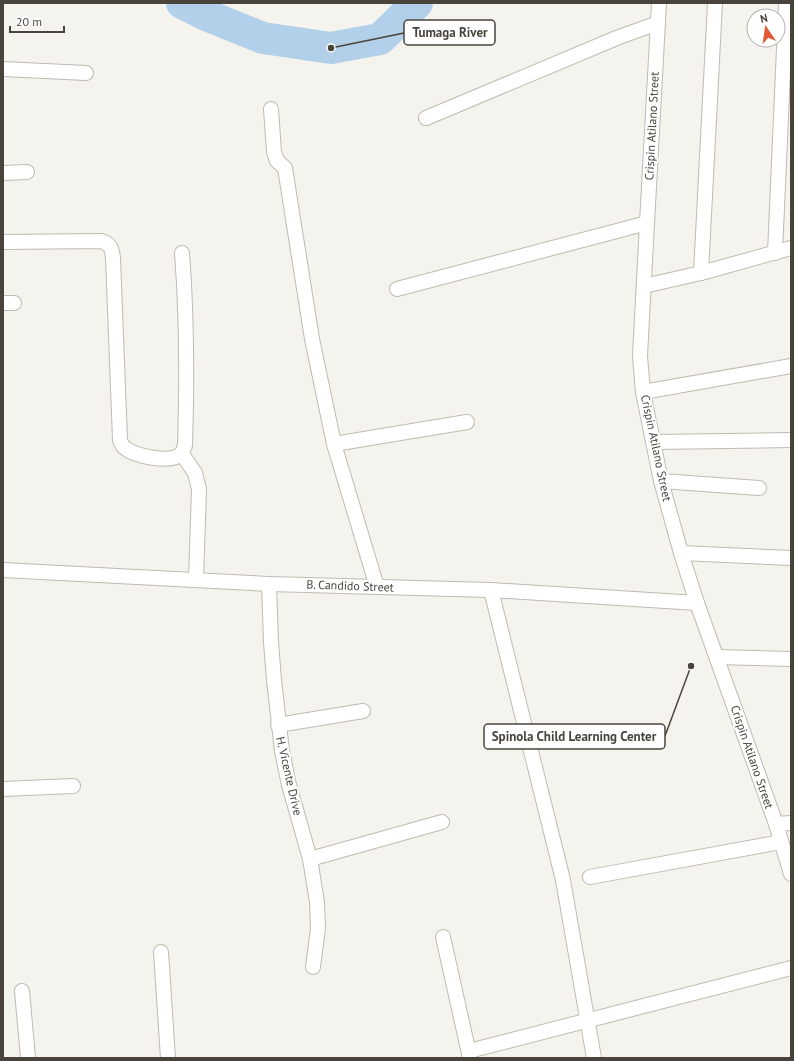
<svg xmlns="http://www.w3.org/2000/svg" width="794" height="1061" font-family="'PT Sans',sans-serif">
<style>
.lines{fill:none;stroke-linecap:round;stroke-linejoin:round}
.river{stroke:#b2d0e9;stroke-width:32}
.minor-casing{stroke:#bfbbb0;stroke-width:16}
.minor{stroke:#fff;stroke-width:14}
.labels{text-anchor:middle;stroke-width:4;stroke-linejoin:round;paint-order:stroke}
.street-label{font-size:12px;fill:#49443b;stroke:#fff}
.leader{fill:none;stroke:#49443b;stroke-width:1.5}
.callout-dot{fill:#49443b;stroke:#fff;stroke-width:1.5}
.callout{fill:#fff;stroke:#49443b;stroke-width:1.5}
.callout-label{font-size:13px;text-anchor:middle;font-weight:bold;fill:#49443b}
</style>
<rect width="100%" height="100%" fill="#f5f3ed"/>
<g class="lines">
<!-- river -->
<path class="river" d="M182,3L206,15L263,38L331,48L380,39L417,3"/>
<!-- minor casing -->
<g class="minor-casing">
<g id="minor">
<path d="M659,3L647,223L640,356L643,392L661,481L681,553L697,603L776,824L791,874"/>
<path d="M3,69L86,73"/>
<path d="M271,109L274,152L277,161L285,168L312,339L334,444L377,587"/>
<path d="M426,118L619,37L658,23"/>
<path d="M3,173L27,172"/>
<path d="M3,242L102,241C111,245 112,249 113,258L120,440C121,443 122,446 125,448C134,456 171,464 181,454C183,452 184,448 185,445C187,381 187,317 182,253"/>
<path d="M775,253L786,3"/>
<path d="M701,273L715,3"/>
<path d="M644,286L701,273L791,248"/>
<path d="M397,289L647,223"/>
<path d="M3,303H14"/>
<path d="M643,392L791,366"/>
<path d="M654,442L791,440"/>
<path d="M334,444L467,422"/>
<path d="M182,454L195,473L199,489L196,580"/>
<path d="M661,481L759,488"/>
<path d="M681,553L791,558"/>
<path d="M3,570L269,584L491,590L697,603"/>
<path d="M269,584L271,642L274,680L282,751L289,785L310,859L317,902L318,928L313,967"/>
<path d="M491,590L563,880L594,1058"/>
<path d="M717,657L791,659"/>
<path d="M278,725L363,711"/>
<path d="M3,789L73,786"/>
<path d="M776,824L791,823"/>
<path d="M310,859L442,822"/>
<path d="M590,877L781,842"/>
<path d="M443,937L470,1058"/>
<path d="M161,952L168,1058"/>
<path d="M22,991L28,1058"/>
<path d="M469,1051L791,968"/>
</g>
</g>
<!-- minor -->
<use href="#minor" class="minor"/>
</g>
<g class="labels">
<!-- street labels -->
<g class="street-label">
<text transform="translate(652 126) rotate(-87)" y="4">Crispin Atilano Street</text>
<text transform="translate(656 448) rotate(78)" y="4">Crispin Atilano Street</text>
<text transform="translate(350 586) rotate(2)" y="4">B. Candido Street</text>
<text transform="translate(752 757) rotate(71)" y="4">Crispin Atilano Street</text>
<text transform="translate(289 776) rotate(77)" y="4">H. Vicente Drive</text>
</g>
</g>
<!-- callouts -->
<path class="leader" d="M331 48L404 33M691 666L665 736"/>
<g class="callout-dot">
<circle cx="331" cy="48" r="4"/>
<circle cx="691" cy="666" r="4"/>
</g>
<g class="callout">
<rect x="404" y="20" width="91" height="25" rx="4"/>
<rect x="484" y="724" width="181" height="25" rx="4"/>
</g>
<g class="callout-label">
<text x="450" y="37">Tumaga River</text>
<text x="574" y="741">Spinola Child Learning Center</text>
</g>
<!-- border -->
<rect width="794" height="1061" fill="none" stroke="#49443b" stroke-width="8"/>
<!-- north arrow -->
<g transform="translate(766 28) rotate(347)"><circle r="19" fill="#ffffff" stroke="#b6b4b1"/>
<path d="M0-3L7 15L0 10L-7 15Z" fill="#e15938"/>
<text y="-6" font-size="11" font-weight="bold" text-anchor="middle" fill="#49443b">N</text>
</g>
<!-- scale -->
<path d="M10 26v6h54v-6" fill="none" stroke="#49443b" stroke-width="2"/>
<text x="16" y="26" font-size="12" fill="#49443b" stroke="#ffffff" stroke-width="3" paint-order="stroke">20 m</text>
</svg>
